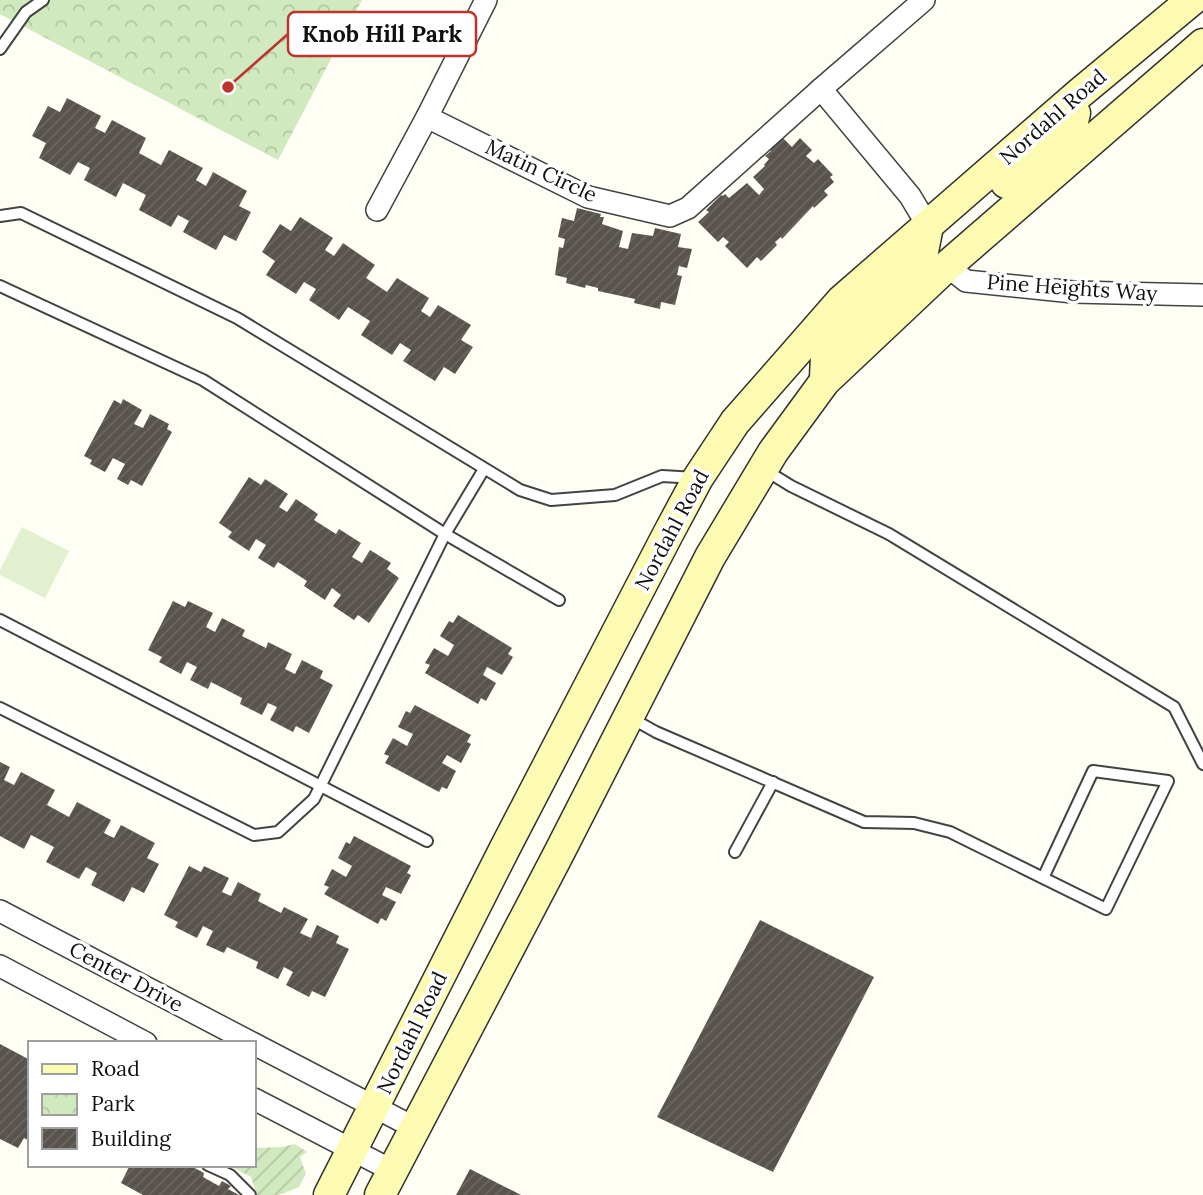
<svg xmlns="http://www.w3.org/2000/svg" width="1203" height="1195" font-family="Lora,serif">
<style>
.park{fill:url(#park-crowns)}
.garden{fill:url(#garden-furrows)}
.pitch{fill:#e2f0cf}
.building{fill:url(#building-hatch)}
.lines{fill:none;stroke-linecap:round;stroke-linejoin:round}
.lane-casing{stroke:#434343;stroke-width:14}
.street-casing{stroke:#434343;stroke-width:24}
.secondary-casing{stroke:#323232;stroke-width:33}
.lane{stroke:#fff;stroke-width:10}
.street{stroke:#fff;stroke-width:21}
.secondary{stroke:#fcfbb1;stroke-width:30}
.labels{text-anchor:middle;stroke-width:7;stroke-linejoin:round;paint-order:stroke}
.street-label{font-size:21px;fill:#101010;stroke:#fff}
.leader{fill:none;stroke:#be332b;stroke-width:2.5}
.callout-dot{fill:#be332b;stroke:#fff;stroke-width:2.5}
.callout{fill:#fff;stroke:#be332b;stroke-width:2.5}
.callout-label{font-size:23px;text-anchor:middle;font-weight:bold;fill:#101010}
</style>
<defs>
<pattern id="park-crowns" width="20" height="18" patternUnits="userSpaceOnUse" patternTransform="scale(1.75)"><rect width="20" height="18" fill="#d0e9be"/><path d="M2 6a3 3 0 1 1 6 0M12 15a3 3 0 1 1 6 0" fill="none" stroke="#b2c7a2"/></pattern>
<pattern id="garden-furrows" width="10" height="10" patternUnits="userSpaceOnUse" patternTransform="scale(1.75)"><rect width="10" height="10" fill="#d0e9be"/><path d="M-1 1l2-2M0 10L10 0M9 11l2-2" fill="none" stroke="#b2c7a2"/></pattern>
<pattern id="building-hatch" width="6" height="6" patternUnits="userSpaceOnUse" patternTransform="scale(1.75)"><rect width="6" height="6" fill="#59534d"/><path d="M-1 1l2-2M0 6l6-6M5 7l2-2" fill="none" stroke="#6c6762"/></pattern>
</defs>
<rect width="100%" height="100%" fill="#fffef4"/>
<!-- park -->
<path class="park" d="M0,0H362L278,160L0,14Z"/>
<!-- garden -->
<path class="garden" d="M295,1144L307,1152L300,1157L306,1174L299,1187L279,1195H257L251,1177L228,1165H254V1148L282,1147Z"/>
<!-- pitch -->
<path class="pitch" d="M22,527L69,551L45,598L0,575V570Z"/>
<!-- building -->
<g class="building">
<path d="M67,98L101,116L95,128L105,133L112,120L146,138L139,153L161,165L169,150L203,168L196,180L206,186L213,172L247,191L239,206L251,212L236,241L224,235L216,250L183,232L189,221L178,215L171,227L139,210L146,195L123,183L116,197L84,180L90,168L78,162L70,175L39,158L46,143L32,136L48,106L60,112Z"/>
<path d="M782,137L792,147L800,138L812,150L806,156L814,163L818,159L833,175L830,177L834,182L824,191L828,195L814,208L813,206L782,239L781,237L775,242L777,245L761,261L757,257L747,268L725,246L729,242L723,237L718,242L698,222L709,212L706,210L721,195L723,196L725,194L729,198L747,183L759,195L764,189L753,177L765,166L764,165L769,159L765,156L771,151L769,149Z"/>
<path d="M577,208L601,214L600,217H604L602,224L623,231L619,247L628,249L632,233L653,236L655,228L681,234L678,247L692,249L687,268L679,266L677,275L682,276L675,305L661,302L660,309L634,303L635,299L598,291V288L586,285L585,288L566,283L567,278L555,275L559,247L563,248L565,239L558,237L562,218L574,221Z"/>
<path d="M300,217L333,238L325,250L334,256L343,243L375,265L366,278L387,292L397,278L429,298L421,311L430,317L438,305L471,325L461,340L473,347L455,374L444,367L435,381L403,361L411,350L400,343L392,355L361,335L370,321L348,307L339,320L309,300L316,289L304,282L296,294L266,275L275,261L262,252L280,224L291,231Z"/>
<path d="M123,399L142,410L134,424L143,428L150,414L169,424L167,429L172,432L142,486L131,480L128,485L117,479L125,464L113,458L105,472L90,464L92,460L84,456L114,400L121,404Z"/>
<path d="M249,477L261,485L265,479L288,494L279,507L287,512L296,499L318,514L314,520L336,534L339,529L361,543L352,557L362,563L370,550L391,563L387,569L399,578L369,623L358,615L354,620L333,606L341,595L332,588L325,600L304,586L307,581L278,562L274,568L258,558L266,545L256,539L249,551L228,537L232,532L219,523Z"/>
<path d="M173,601L185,607L188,601L213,613L206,627L215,632L222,618L245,630L242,636L266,648L268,642L292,654L285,669L295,674L302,660L323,671L320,678L333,685L309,733L296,726L293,732L270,720L277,707L268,703L262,715L240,704L242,698L211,682L208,689L190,680L197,667L187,662L181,674L159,662L162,657L148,650Z"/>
<path d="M458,615L512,648L508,654L513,657L502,675L487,667L483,675L496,683L486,701L481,698L478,704L425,673L430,665L425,663L434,648L448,656L454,645L440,636L449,621L453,623Z"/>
<path d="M415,705L471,735L467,742L471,744L461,763L447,755L442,763L456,771L447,789L442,787L439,792L385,763L389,756L384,754L393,738L407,746L413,734L398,727L406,711L410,713Z"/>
<path d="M0,762L10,767L4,780L14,785L21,772L55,790L47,805L69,817L77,802L111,820L104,833L114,838L121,825L155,843L147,858L159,864L144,893L132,887L124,902L91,885L97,873L86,867L79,879L46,862L54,847L31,835L24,849L0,836Z"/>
<path d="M354,836L411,866L407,873L411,875L401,894L386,887L382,895L396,902L386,921L381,918L378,924L324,894L329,887L324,885L332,869L346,877L352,866L338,858L346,842L350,844Z"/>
<path d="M189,866L201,872L204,866L229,878L222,892L231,896L238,882L261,894L258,901L281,913L284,907L308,919L300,933L311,938L317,925L339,936L336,943L349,949L325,997L312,991L309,997L286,985L293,972L284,967L278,979L256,968L258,962L227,947L224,953L206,945L213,931L203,926L197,938L175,927L178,922L164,915Z"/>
<path d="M760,920L874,977L773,1172L657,1117Z"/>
<path d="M0,1044L30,1060V1141L24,1138L18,1148L0,1139Z"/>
<path d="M130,1165H189L204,1173L203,1177L219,1186L222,1181L231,1186L228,1189L239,1195H143L121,1183Z"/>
<path d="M470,1169L521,1195H456Z"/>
</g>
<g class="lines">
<!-- lane casing -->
<g class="lane-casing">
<g id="lane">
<path d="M0,49L26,12L43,0"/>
<path d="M0,216L21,213L237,318L520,490L551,500L615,495L662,476L696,478"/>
<path d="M0,286L203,380L445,534L314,799L278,832L254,835L0,708"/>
<path d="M484,469L445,534L559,600"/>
<path d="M765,470L791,486L889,534L1174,707L1203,764"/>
<path d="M0,620L427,841"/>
<path d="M631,718L656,732L864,822L914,823L950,832L1106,909L1168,781L1093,771L1043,878"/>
<path d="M735,852L773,782"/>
<path d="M208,1165L230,1175L250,1195"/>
</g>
</g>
<!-- street casing -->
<g class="street-casing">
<g id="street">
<path d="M821,89L910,196L928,226"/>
<path d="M427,117L588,197L670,216L688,208L821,89L924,0"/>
<path d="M377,210L427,117L486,0"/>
<path d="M947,266L966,281L1073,292L1203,295"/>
<path d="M0,911L252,1043"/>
<path d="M0,966L146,1043"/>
<path d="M254,1044L415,1128"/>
<path d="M254,1099L393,1171"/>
</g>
</g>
<!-- secondary casing -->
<g class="secondary-casing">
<g id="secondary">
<path d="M1006,183L1071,131L1075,113"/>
<path d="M825,377L826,357L838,338L921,262L928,226"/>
<path d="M329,1195L505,848L668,534L698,478L735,422L842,300L1080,93L1192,0"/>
<path d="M380,1195L558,855L710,557L773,452L825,381L947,266L1203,44"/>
</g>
</g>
<!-- lane -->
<use href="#lane" class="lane"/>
<!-- street -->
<use href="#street" class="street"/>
<!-- secondary -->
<use href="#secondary" class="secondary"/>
</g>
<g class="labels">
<!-- street labels -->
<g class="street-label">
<text transform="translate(1053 117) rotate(-41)" y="7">Nordahl Road</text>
<text transform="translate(541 171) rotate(25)" y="7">Matin Circle</text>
<text transform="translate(1072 288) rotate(4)" y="7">Pine Heights Way</text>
<text transform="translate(672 530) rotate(-62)" y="7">Nordahl Road</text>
<text transform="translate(126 977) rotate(28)" y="7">Center Drive</text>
<text transform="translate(412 1033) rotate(-64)" y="7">Nordahl Road</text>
</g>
</g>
<!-- callouts -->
<path class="leader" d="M228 87L288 34"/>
<circle class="callout-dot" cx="228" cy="87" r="7"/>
<rect class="callout" x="288" y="12" width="188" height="44" rx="7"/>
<g class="callout-label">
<text x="382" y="42">Knob Hill Park</text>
</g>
<!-- legend -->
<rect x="28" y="1041" width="228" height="126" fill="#ffffff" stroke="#9f9f9f" stroke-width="2"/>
<rect x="42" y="1064" width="35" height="10" fill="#fcfbb1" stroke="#9f9f9f" stroke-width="2"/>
<text x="91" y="1076" font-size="21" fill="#101010">Road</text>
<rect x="42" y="1094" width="35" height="21" fill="url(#park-crowns)" stroke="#9f9f9f" stroke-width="2"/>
<text x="91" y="1111" font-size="21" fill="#101010">Park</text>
<rect x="42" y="1128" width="35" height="21" fill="url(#building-hatch)" stroke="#9f9f9f" stroke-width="2"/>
<text x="91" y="1146" font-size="21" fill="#101010">Building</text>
</svg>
